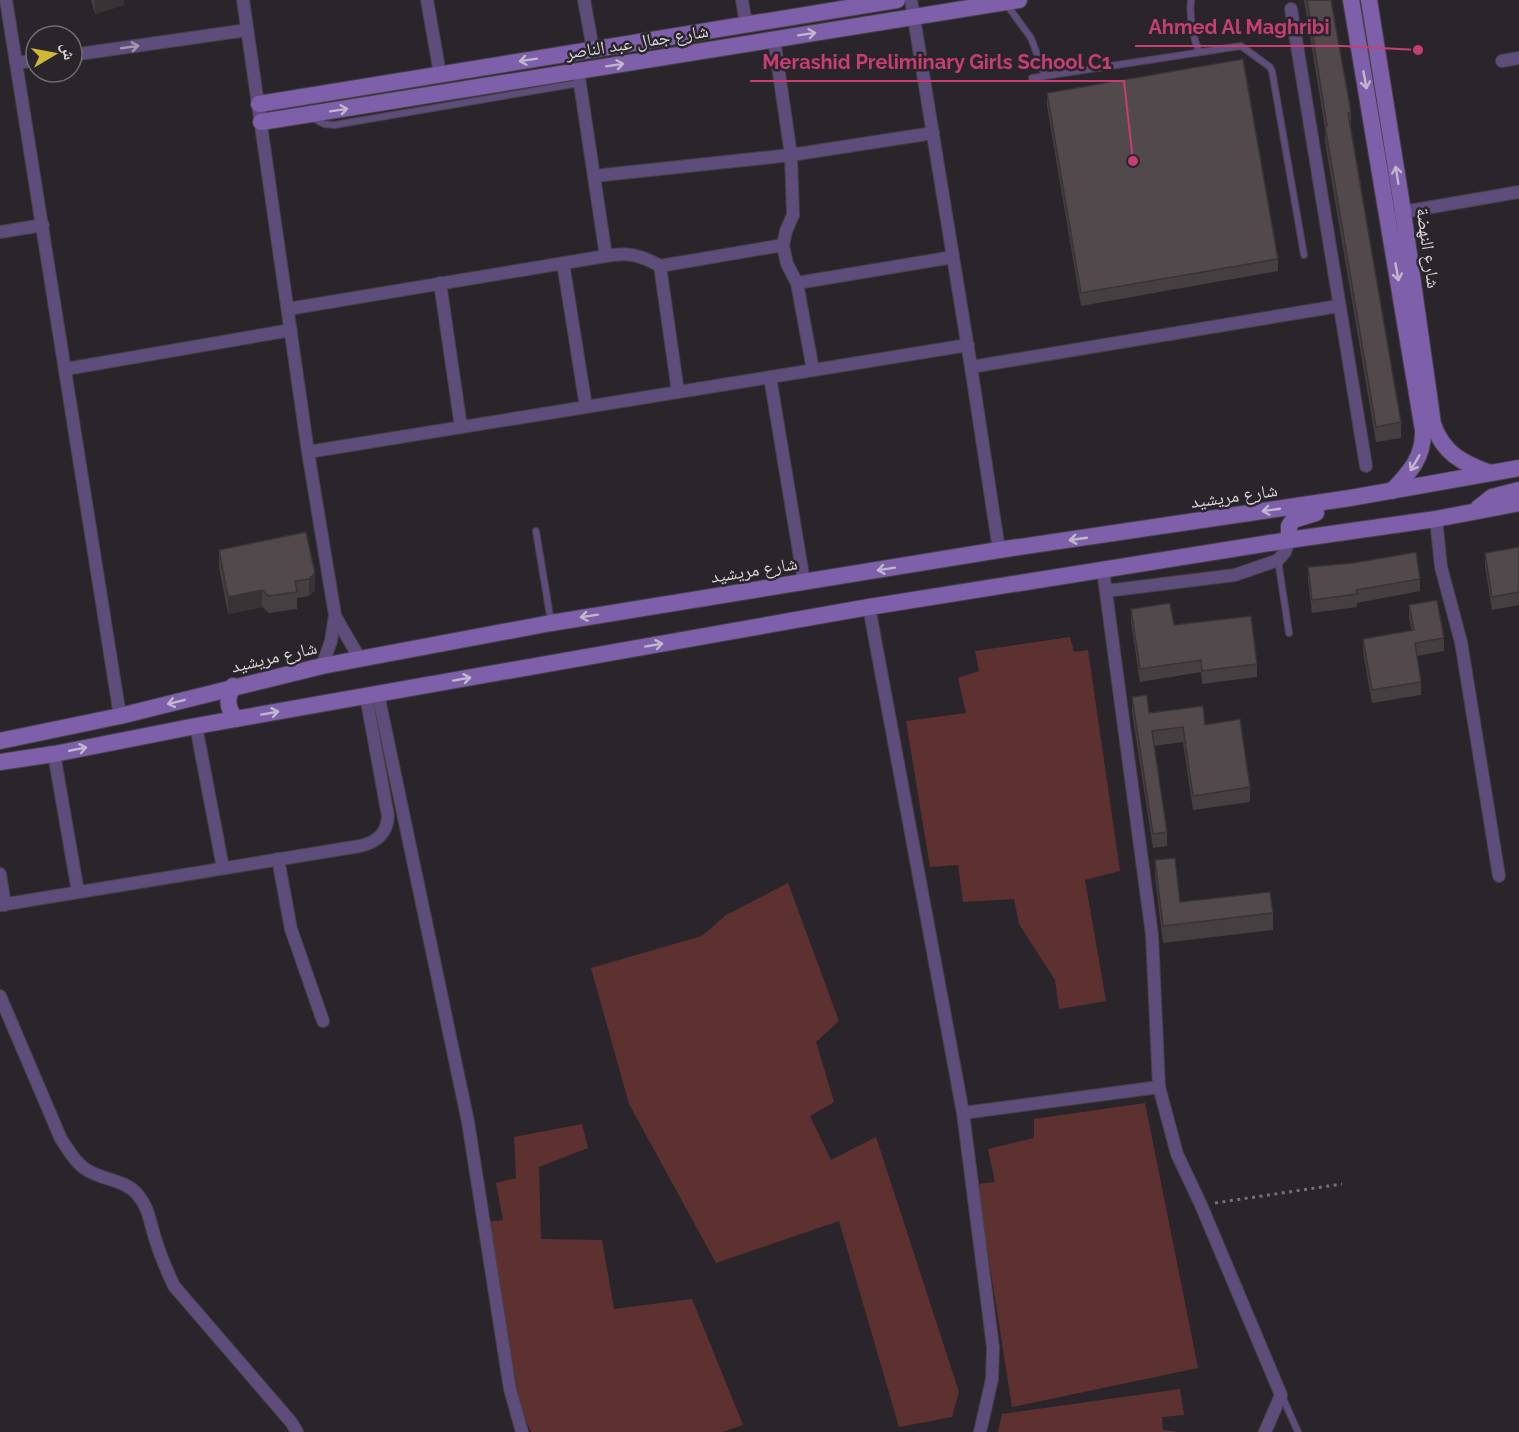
<svg xmlns="http://www.w3.org/2000/svg" width="1519" height="1432" font-family="Raleway,'Noto Naskh Arabic',sans-serif">
<style>
.green{fill:#5e3131}
.lines{fill:none;stroke-linecap:round;stroke-linejoin:round}
.lane-casing{stroke:#464146;stroke-width:8}
.street-casing{stroke:#464146;stroke-width:14}
.secondary-casing{stroke:#464146;stroke-width:18}
.path{stroke:#757175;stroke-width:3;stroke-dasharray:3 4.5;stroke-linecap:butt}
.lane{stroke:#5e4c7a;stroke-width:6}
.street{stroke:#5e4c7a;stroke-width:12}
.secondary{stroke:#7d60a9;stroke-width:16}
.wall{fill:#463f41}
.shaded-wall{fill:#393335}
.building{fill:#51494c;stroke:#393335;stroke-width:1.5}
.oneway{stroke:#c2b8cd}
.oneway2{stroke:#a298ae}
.labels{text-anchor:middle;stroke-width:5;stroke-linejoin:round;paint-order:stroke}
.street-label{font-size:18px;fill:#d9d6d9;stroke:#2a252a}
.leader{fill:none;stroke:#c73e74;stroke-width:2}
.callout-dot{fill:#c73e74;stroke:#2a252a;stroke-width:2}
.callout-label{font-size:20px;text-anchor:middle;font-weight:bold;fill:#c73e74;stroke:#2a252a;stroke-width:5;stroke-linejoin:round;paint-order:stroke}
</style>
<rect width="100%" height="100%" fill="#2a252a"/>
<!-- green -->
<g class="green">
<path d="M1070,637L1074,652L1088,650L1120,871L1085,880L1106,1001L1059,1009L1055,980L1019,924L1014,899L963,902L958,865L930,867L906,721L966,713L958,678L979,671L975,651Z"/>
<path d="M788,883L839,1021L816,1042L834,1102L810,1116L831,1160L876,1137L959,1392L952,1417L899,1427L839,1221L716,1263L629,1104L591,968L702,936L726,915Z"/>
<path d="M1145,1103L1198,1368L1012,1407L977,1184L995,1182L988,1149L1034,1138V1119Z"/>
<path d="M582,1124L588,1148L539,1167L541,1239L602,1240L614,1309L692,1299L743,1425L722,1432H531L521,1408L486,1222L503,1220L496,1183L516,1178L514,1137Z"/>
<path d="M1180,1389L1184,1415L1162,1417L1163,1430L1179,1432H998L1002,1414Z"/>
</g>
<g class="lines">
<!-- lane casing -->
<g class="lane-casing">
<g id="lane">
<path d="M1191,0C1189,19 1192,34 1199,52"/>
<path d="M1007,5L1031,38L1045,76"/>
<path d="M1032,78L1241,46L1270,67L1272,71L1304,255"/>
<path d="M311,117L324,124L334,125L580,83"/>
<path d="M536,531L551,622"/>
<path d="M1278,560L1289,633"/>
<path d="M1282,1396L1298,1432"/>
</g>
</g>
<!-- street casing -->
<g class="street-casing">
<g id="street">
<path d="M6,0L120,716"/>
<path d="M243,0L308,452L335,615L331,641L322,666"/>
<path d="M427,0L440,74"/>
<path d="M584,0L593,49"/>
<path d="M742,0L746,24"/>
<path d="M911,0L971,367L999,550"/>
<path d="M1291,9L1366,466"/>
<path d="M774,39L791,155L793,215L786,231L783,245L787,264L797,283L813,370"/>
<path d="M72,55L247,30"/>
<path d="M1502,61L1519,58"/>
<path d="M17,63L36,60"/>
<path d="M578,71L606,256"/>
<path d="M594,176L791,155L933,133"/>
<path d="M1403,212L1519,192"/>
<path d="M0,232L43,225"/>
<path d="M563,263L586,407"/>
<path d="M660,266L783,245"/>
<path d="M440,283L461,427"/>
<path d="M797,283L953,257"/>
<path d="M288,309L606,256C627,252 641,255 660,266L678,392"/>
<path d="M971,367L1339,306"/>
<path d="M66,369L291,330"/>
<path d="M770,377L804,582"/>
<path d="M308,452L968,345"/>
<path d="M1436,519L1441,567L1461,642L1499,876"/>
<path d="M1103,570L1152,935L1159,1087L1177,1154L1201,1205L1281,1395L1265,1432"/>
<path d="M1106,591L1235,575L1278,560L1285,552L1289,540"/>
<path d="M869,607L963,1113L993,1347L992,1379L980,1432"/>
<path d="M335,616L360,659"/>
<path d="M378,694L468,1122L510,1389L522,1432"/>
<path d="M196,726L223,868"/>
<path d="M54,754L78,892"/>
<path d="M278,859L291,929L323,1021"/>
<path d="M0,874L5,905"/>
<path d="M0,905L360,846C377,842 387,834 388,816L366,696"/>
<path d="M0,996L61,1139C68,1149 74,1161 84,1168C101,1181 124,1178 138,1195C149,1208 150,1223 155,1238C160,1255 167,1271 174,1286L291,1422L297,1432"/>
<path d="M963,1113L1159,1087"/>
</g>
</g>
<!-- secondary casing -->
<g class="secondary-casing">
<g id="secondary">
<path d="M1351,0L1423,430C1424,457 1410,472 1392,491"/>
<path d="M1369,0L1403,212L1433,424C1443,453 1462,463 1490,473"/>
<path d="M259,104L897,0"/>
<path d="M261,122L1019,0"/>
<path d="M1478,508L1492,497L1519,490"/>
<path d="M1289,540V526L1293,520L1316,513"/>
<path d="M233,686C226,699 227,708 236,719"/>
<path d="M0,741L120,716L322,666L551,623L999,550L1350,498L1519,468"/>
<path d="M0,762L54,754L196,726L869,607L1289,540L1436,519L1519,503"/>
</g>
</g>
<!-- path -->
<path class="path" d="M1215,1203L1342,1184"/>
<!-- lane -->
<use href="#lane" class="lane"/>
<!-- street -->
<use href="#street" class="street"/>
<!-- secondary -->
<use href="#secondary" class="secondary"/>
</g>
<!-- wall -->
<g class="wall">
<path d="M91,0H124V5L95,14Z"/>
<path d="M1304,0H1331L1351,112V128L1401,422V438L1376,442L1325,142V128Z"/>
<path d="M1047,93L1278,259V271L1081,306L1047,106Z"/>
<path d="M306,532L315,590L309,596L297,598V609L269,613L262,607L228,614L219,567V550Z"/>
<path d="M1519,547V605L1492,610L1485,566V553Z"/>
<path d="M1308,567L1420,579V591L1357,603V607L1312,613L1308,580Z"/>
<path d="M1409,605L1444,638V651L1417,656L1421,682V695L1372,703L1363,652V639L1412,631L1409,618Z"/>
<path d="M1131,609L1174,625L1257,664V677L1202,684L1201,672L1140,682L1131,622Z"/>
<path d="M1132,697L1149,713L1205,725L1250,787V802L1193,810L1183,742L1154,746L1167,832V846L1153,848L1132,712Z"/>
<path d="M1155,860L1180,902L1273,913V930L1163,943L1155,877Z"/>
</g>
<!-- shaded-wall -->
<g class="shaded-wall">
<path d="M95,0H124V5L95,14Z"/>
<path d="M315,573V590L309,596V579Z"/>
<path d="M262,590V607L228,614V597Z"/>
</g>
<!-- building -->
<g class="building">
<path d="M1307,0H1331L1351,112L1348,113L1401,422L1376,427L1325,126H1327Z"/>
<path d="M1243,59L1278,259L1081,293L1047,93Z"/>
<path d="M306,532L315,573L309,579L295,581L297,592L269,596L262,590L228,597L219,550Z"/>
<path d="M1519,547V592L1492,597L1485,553Z"/>
<path d="M1416,552L1420,579L1356,590L1357,594L1312,600L1308,567L1353,563Z"/>
<path d="M1437,600L1444,638L1415,643L1421,682L1372,690L1363,639L1414,630L1409,605Z"/>
<path d="M1170,603L1174,625L1251,616L1257,664L1202,671L1201,660L1140,669L1131,609Z"/>
<path d="M1147,695L1149,713L1203,706L1205,725L1240,719L1250,787L1193,796L1183,727L1152,731L1167,832L1153,834L1132,697Z"/>
<path d="M1175,858L1180,902L1270,892L1273,913L1163,926L1155,860Z"/>
</g>
<!-- one-way arrows -->
<defs><path id="oneway-shaft" d="M-6 0H5M1.5-3L5.5 0L1.5 3" fill="none" stroke-width="1.6" stroke-linecap="round" stroke-linejoin="round" transform="scale(1.5)"/></defs>
<g class="oneway">
<use href="#oneway-shaft" transform="translate(807 34) rotate(-9)"/>
<use href="#oneway-shaft" transform="translate(528 60) rotate(171)"/>
<use href="#oneway-shaft" transform="translate(615 65) rotate(-9)"/>
<use href="#oneway-shaft" transform="translate(1365 80) rotate(80)"/>
<use href="#oneway-shaft" transform="translate(339 110) rotate(-9)"/>
<use href="#oneway-shaft" transform="translate(1397 175) rotate(-99)"/>
<use href="#oneway-shaft" transform="translate(1397 272) rotate(80)"/>
<use href="#oneway-shaft" transform="translate(1415 463) rotate(120)"/>
<use href="#oneway-shaft" transform="translate(1271 510) rotate(172)"/>
<use href="#oneway-shaft" transform="translate(1078 539) rotate(172)"/>
<use href="#oneway-shaft" transform="translate(886 569) rotate(171)"/>
<use href="#oneway-shaft" transform="translate(589 616) rotate(171)"/>
<use href="#oneway-shaft" transform="translate(654 645) rotate(-10)"/>
<use href="#oneway-shaft" transform="translate(462 679) rotate(-10)"/>
<use href="#oneway-shaft" transform="translate(176 702) rotate(166)"/>
<use href="#oneway-shaft" transform="translate(270 713) rotate(-10)"/>
<use href="#oneway-shaft" transform="translate(78 749) rotate(-11)"/>
</g>
<use class="oneway2" href="#oneway-shaft" transform="translate(130 47) rotate(-8)"/>
<g class="labels">
<!-- street labels -->
<g class="street-label">
<text transform="translate(637 42) rotate(-9)" y="6">شارع جمال عبد الناصر</text>
<text transform="translate(1428 248) rotate(82)" y="6">شارع النهضة</text>
<text transform="translate(1234 496) rotate(-8)" y="6">شارع مريشيد</text>
<text transform="translate(754 570) rotate(-9)" y="6">شارع مريشيد</text>
<text transform="translate(274 657) rotate(-13)" y="6">شارع مريشيد</text>
</g>
</g>
<!-- callouts -->
<path class="leader" d="M1418 50L1342 46H1135M1133 161L1124 81H750"/>
<g class="callout-dot">
<circle cx="1418" cy="50" r="6"/>
<circle cx="1133" cy="161" r="6"/>
</g>
<g class="callout-label">
<text x="1239" y="34">Ahmed Al Maghribi</text>
<text x="937" y="69">Merashid Preliminary Girls School C1</text>
</g>
<!-- north arrow -->
<g transform="translate(54 54) rotate(80)"><circle r="28" fill="#2a252a" stroke="#706c70" stroke-width="1.5"/>
<path d="M0-4.5L10 22L0 15L-10 22Z" fill="#cfb837"/>
<text y="-9" font-size="16" font-weight="bold" text-anchor="middle" fill="#d9d6d9">ش</text>
</g>
</svg>
